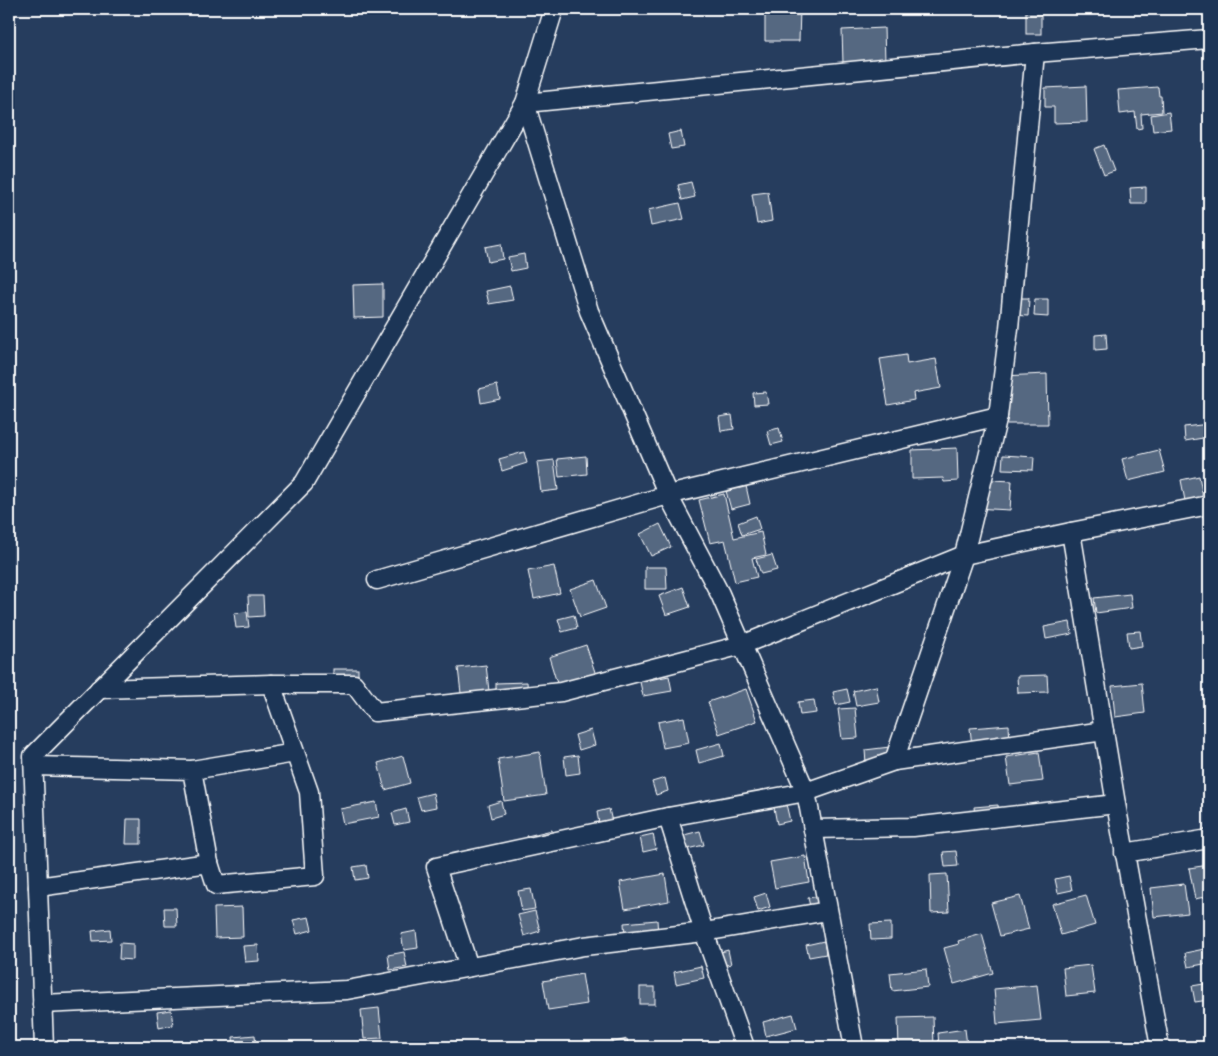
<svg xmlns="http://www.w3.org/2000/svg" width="1218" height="1056" font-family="Mynerve,sans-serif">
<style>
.building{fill:#556781;stroke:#fff}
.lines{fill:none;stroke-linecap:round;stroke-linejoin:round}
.minor-casing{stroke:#fff;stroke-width:21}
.minor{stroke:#1d3557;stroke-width:18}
</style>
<rect width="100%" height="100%" fill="#263d5e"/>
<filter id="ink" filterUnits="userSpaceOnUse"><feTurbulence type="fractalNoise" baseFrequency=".02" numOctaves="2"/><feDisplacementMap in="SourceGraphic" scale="10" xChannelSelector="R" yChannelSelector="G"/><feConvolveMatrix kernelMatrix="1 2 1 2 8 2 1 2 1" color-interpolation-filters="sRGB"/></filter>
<g filter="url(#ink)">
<!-- building -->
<g class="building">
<path d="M765,9H800L799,41H765Z"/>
<rect x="1026" y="9" width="15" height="25"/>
<path d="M884,28L885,61L843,63L842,30Z"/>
<path d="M1086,86L1087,122L1054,123V107H1045V88Z"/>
<path d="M1158,87L1159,96H1161L1162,112L1141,114L1142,128L1137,129L1135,112L1120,114L1118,90Z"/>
<path d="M1169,112L1171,129L1153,131L1151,115Z"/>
<path d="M681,131L684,147L671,149L668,134Z"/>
<path d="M1104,145L1114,171L1104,175L1094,149Z"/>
<path d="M691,182L695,197L682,200L678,185Z"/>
<path d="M1146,187V204H1131L1130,188Z"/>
<path d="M768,192L772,221L757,224L752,194Z"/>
<path d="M680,203L684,219L651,226L648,210Z"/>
<path d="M501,244L503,259L488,262L485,247Z"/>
<path d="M524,254L526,268L511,271L508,257Z"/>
<path d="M383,284V317L354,318L353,285Z"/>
<path d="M510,286L513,300L489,304L486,291Z"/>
<path d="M1013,298H1029L1028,316L1012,315Z"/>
<path d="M1035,299H1048V317L1034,316Z"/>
<path d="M1106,334L1107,349L1095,350V335Z"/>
<path d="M906,355L907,364L936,359L941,388L913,393L914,400L888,405L880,359Z"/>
<path d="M1047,374L1048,424H1003L1002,376Z"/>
<path d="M497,385L500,399L481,403L479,389Z"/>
<path d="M766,392L768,404L754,405L753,393Z"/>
<path d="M732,415L734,429L721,431L719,417Z"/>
<path d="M1209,424V437L1185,441L1184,427Z"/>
<path d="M779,428L783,442L771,445L767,431Z"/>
<path d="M957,448L958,481L944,482L943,478L912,479V450Z"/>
<path d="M1159,450L1165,472L1128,481L1122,459Z"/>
<path d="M524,452L527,463L502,471L499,459Z"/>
<path d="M1003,455L1034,457L1033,470L1002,469Z"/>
<path d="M586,456L587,474L559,477L557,459Z"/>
<path d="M554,460L558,490L541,492L537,462Z"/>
<path d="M1199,476L1205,507L1187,511L1181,480Z"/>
<path d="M974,479L1012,481L1010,510L973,508Z"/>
<path d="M746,486L750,504L731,509L726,491Z"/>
<path d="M724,494L734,538L761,532L766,555L752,558L757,577L735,582L725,540L710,543L699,500Z"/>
<path d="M756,516L760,529L742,535L738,523Z"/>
<path d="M660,524L671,547L651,556L640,534Z"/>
<path d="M772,555L777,570L761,574L756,559Z"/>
<path d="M554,566L560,593L534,599L528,571Z"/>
<path d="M645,567H666L667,589H645Z"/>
<path d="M596,580L606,608L580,617L570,589Z"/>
<path d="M683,587L690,607L666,615L659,596Z"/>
<path d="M1130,594L1132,608L1096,613L1094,598Z"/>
<path d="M248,596H263L264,616L249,617Z"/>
<path d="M247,612L249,627L236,628L234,613Z"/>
<path d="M574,615L577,628L562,632L558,619Z"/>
<path d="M1070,622L1072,634L1046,639L1044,627Z"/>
<path d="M1140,631L1142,646L1129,648L1127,632Z"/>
<path d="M586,645L597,678L559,690L549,657Z"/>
<path d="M486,665L489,691L461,693L458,668Z"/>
<rect x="333" y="669" width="25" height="10"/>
<path d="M1047,675L1048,692L1018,693L1017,676Z"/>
<path d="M669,676L672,691L643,696L640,682Z"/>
<path d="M527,682L528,697L496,699V683Z"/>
<path d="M1142,683L1145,713L1115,717L1112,686Z"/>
<path d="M876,686L879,702L856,706L853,691Z"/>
<path d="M746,689L757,721L719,734L708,702Z"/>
<path d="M847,689L850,702L836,705L833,692Z"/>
<path d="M814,700L816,713L800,715L798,702Z"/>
<path d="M855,708L858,738L842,739L838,709Z"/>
<path d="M684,717L689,743L663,748L658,722Z"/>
<path d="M1009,725L1010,742L972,746L970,728Z"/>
<path d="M591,730L595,745L579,750L575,735Z"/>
<path d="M721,743L724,756L699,763L696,750Z"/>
<path d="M898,746L900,759L866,763L865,750Z"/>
<path d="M540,752L546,795L504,801L498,759Z"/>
<path d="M1039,752L1043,781L1010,785L1006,757Z"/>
<path d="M578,755L580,773L566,775L564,757Z"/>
<path d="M403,756L410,783L385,790L378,763Z"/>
<path d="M665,778L668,791L656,795L652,782Z"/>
<path d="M433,793L436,807L421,810L417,797Z"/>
<path d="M501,801L504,814L491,818L488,805Z"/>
<path d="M376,802L379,817L343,824L340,809Z"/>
<path d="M786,804L790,821L777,824L774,808Z"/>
<path d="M998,805L1000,823L976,825L974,807Z"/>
<path d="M406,809L409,822L395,825L392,813Z"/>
<path d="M609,809L613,826L600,829L597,812Z"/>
<path d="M127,819H141V844H126Z"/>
<path d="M552,830L555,842L530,848L527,836Z"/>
<path d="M700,831L704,845L687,849L684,835Z"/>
<path d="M653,834L656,849L643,852L640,837Z"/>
<path d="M956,851L958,866L945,867L943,852Z"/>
<path d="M805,856L809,882L775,888L770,862Z"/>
<path d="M366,865L368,878L355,880L353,867Z"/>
<path d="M1209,865V896L1195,899L1189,868Z"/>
<path d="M665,874L669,901L625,909L620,882Z"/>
<path d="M947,874L949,912L931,913L930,875Z"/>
<path d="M1069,876L1072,890L1058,893L1055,879Z"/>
<path d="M1184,884L1188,913L1154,917L1151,888Z"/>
<path d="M531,889L535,909L522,911L518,891Z"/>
<path d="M766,893L770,907L758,911L754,897Z"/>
<path d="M825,895L828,907L811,910L808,898Z"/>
<path d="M1086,895L1095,925L1061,935L1052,904Z"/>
<path d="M1020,896L1029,929L1000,936L991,903Z"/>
<path d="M242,907L243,937L215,938L214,908Z"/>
<path d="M164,908H176L177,926H165Z"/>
<path d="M535,911L540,931L524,936L518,915Z"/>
<path d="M309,917L312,930L297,934L293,920Z"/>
<path d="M657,920L658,935L625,938L624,923Z"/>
<path d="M891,923V939L871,940L870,924Z"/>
<path d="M110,929L111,940L93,941L92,931Z"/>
<path d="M416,931L418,948L404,950L401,934Z"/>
<path d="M982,934L993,973L954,984L944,948L959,944L958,941Z"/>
<path d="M824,941L826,954L809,957L806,945Z"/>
<path d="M120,943L133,944V960L119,959Z"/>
<path d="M258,945L259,961L245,962L243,946Z"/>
<path d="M1209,948V963L1188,967L1185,953Z"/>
<path d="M728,950L731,964L717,967L714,954Z"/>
<path d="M404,952L407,967L390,970L388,955Z"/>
<path d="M1091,965L1095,993L1066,996L1063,968Z"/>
<path d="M701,966L704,978L676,984L674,972Z"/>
<path d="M926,969L928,987L892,991L890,973Z"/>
<path d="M582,974L587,1004L548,1010L543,981Z"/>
<path d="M1209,983V1000L1195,1002L1192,986Z"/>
<path d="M1037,985L1041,1020L997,1024L994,989Z"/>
<rect x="640" y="987" width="15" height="17"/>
<path d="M379,1008L382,1038L364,1039L361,1010Z"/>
<path d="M171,1010L173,1025L159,1028L157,1012Z"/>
<path d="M793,1014L797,1028L766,1036L763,1022Z"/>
<path d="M933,1017L934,1047H899L898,1018Z"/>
<path d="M965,1029L967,1045L939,1047L938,1033Z"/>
<path d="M255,1035L256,1047H234L233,1037Z"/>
<path d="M627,1039L629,1047H612L611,1043Z"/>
</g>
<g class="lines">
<!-- minor casing -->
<g class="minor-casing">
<g id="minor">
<path d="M1071,532L1116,804L1160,1047"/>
<path d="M377,580L668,495L998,416"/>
<path d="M99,689L271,684"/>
<path d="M894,761L1104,731"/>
<path d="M34,766L192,770L209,863"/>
<path d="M192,770L295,753"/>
<path d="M668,817L704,932L745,1047"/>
<path d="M813,829L913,827L1116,804"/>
<path d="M1124,853L1209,839"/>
<path d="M38,887L209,863L216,885L315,876L309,792L271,684H354L375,712L561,692L742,645L964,555L1071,532L1209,505"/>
<path d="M469,967L436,867L668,817L806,792L894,761L964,555L998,416L1009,328L1035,53"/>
<path d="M42,1004L347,990L584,946L704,932L828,911"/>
<path d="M44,1047L33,756L304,483L525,103L554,9"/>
<path d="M854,1047L806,792L720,594L668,495L589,311L525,103L1035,53L1209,39"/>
</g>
</g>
<!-- minor -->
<use href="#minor" class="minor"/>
</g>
</g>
<!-- margin -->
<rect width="1218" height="1056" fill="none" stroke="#1d3557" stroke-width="30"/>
<rect x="15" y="15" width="1188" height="1026" fill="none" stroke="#fff" stroke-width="2" filter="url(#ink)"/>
</svg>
